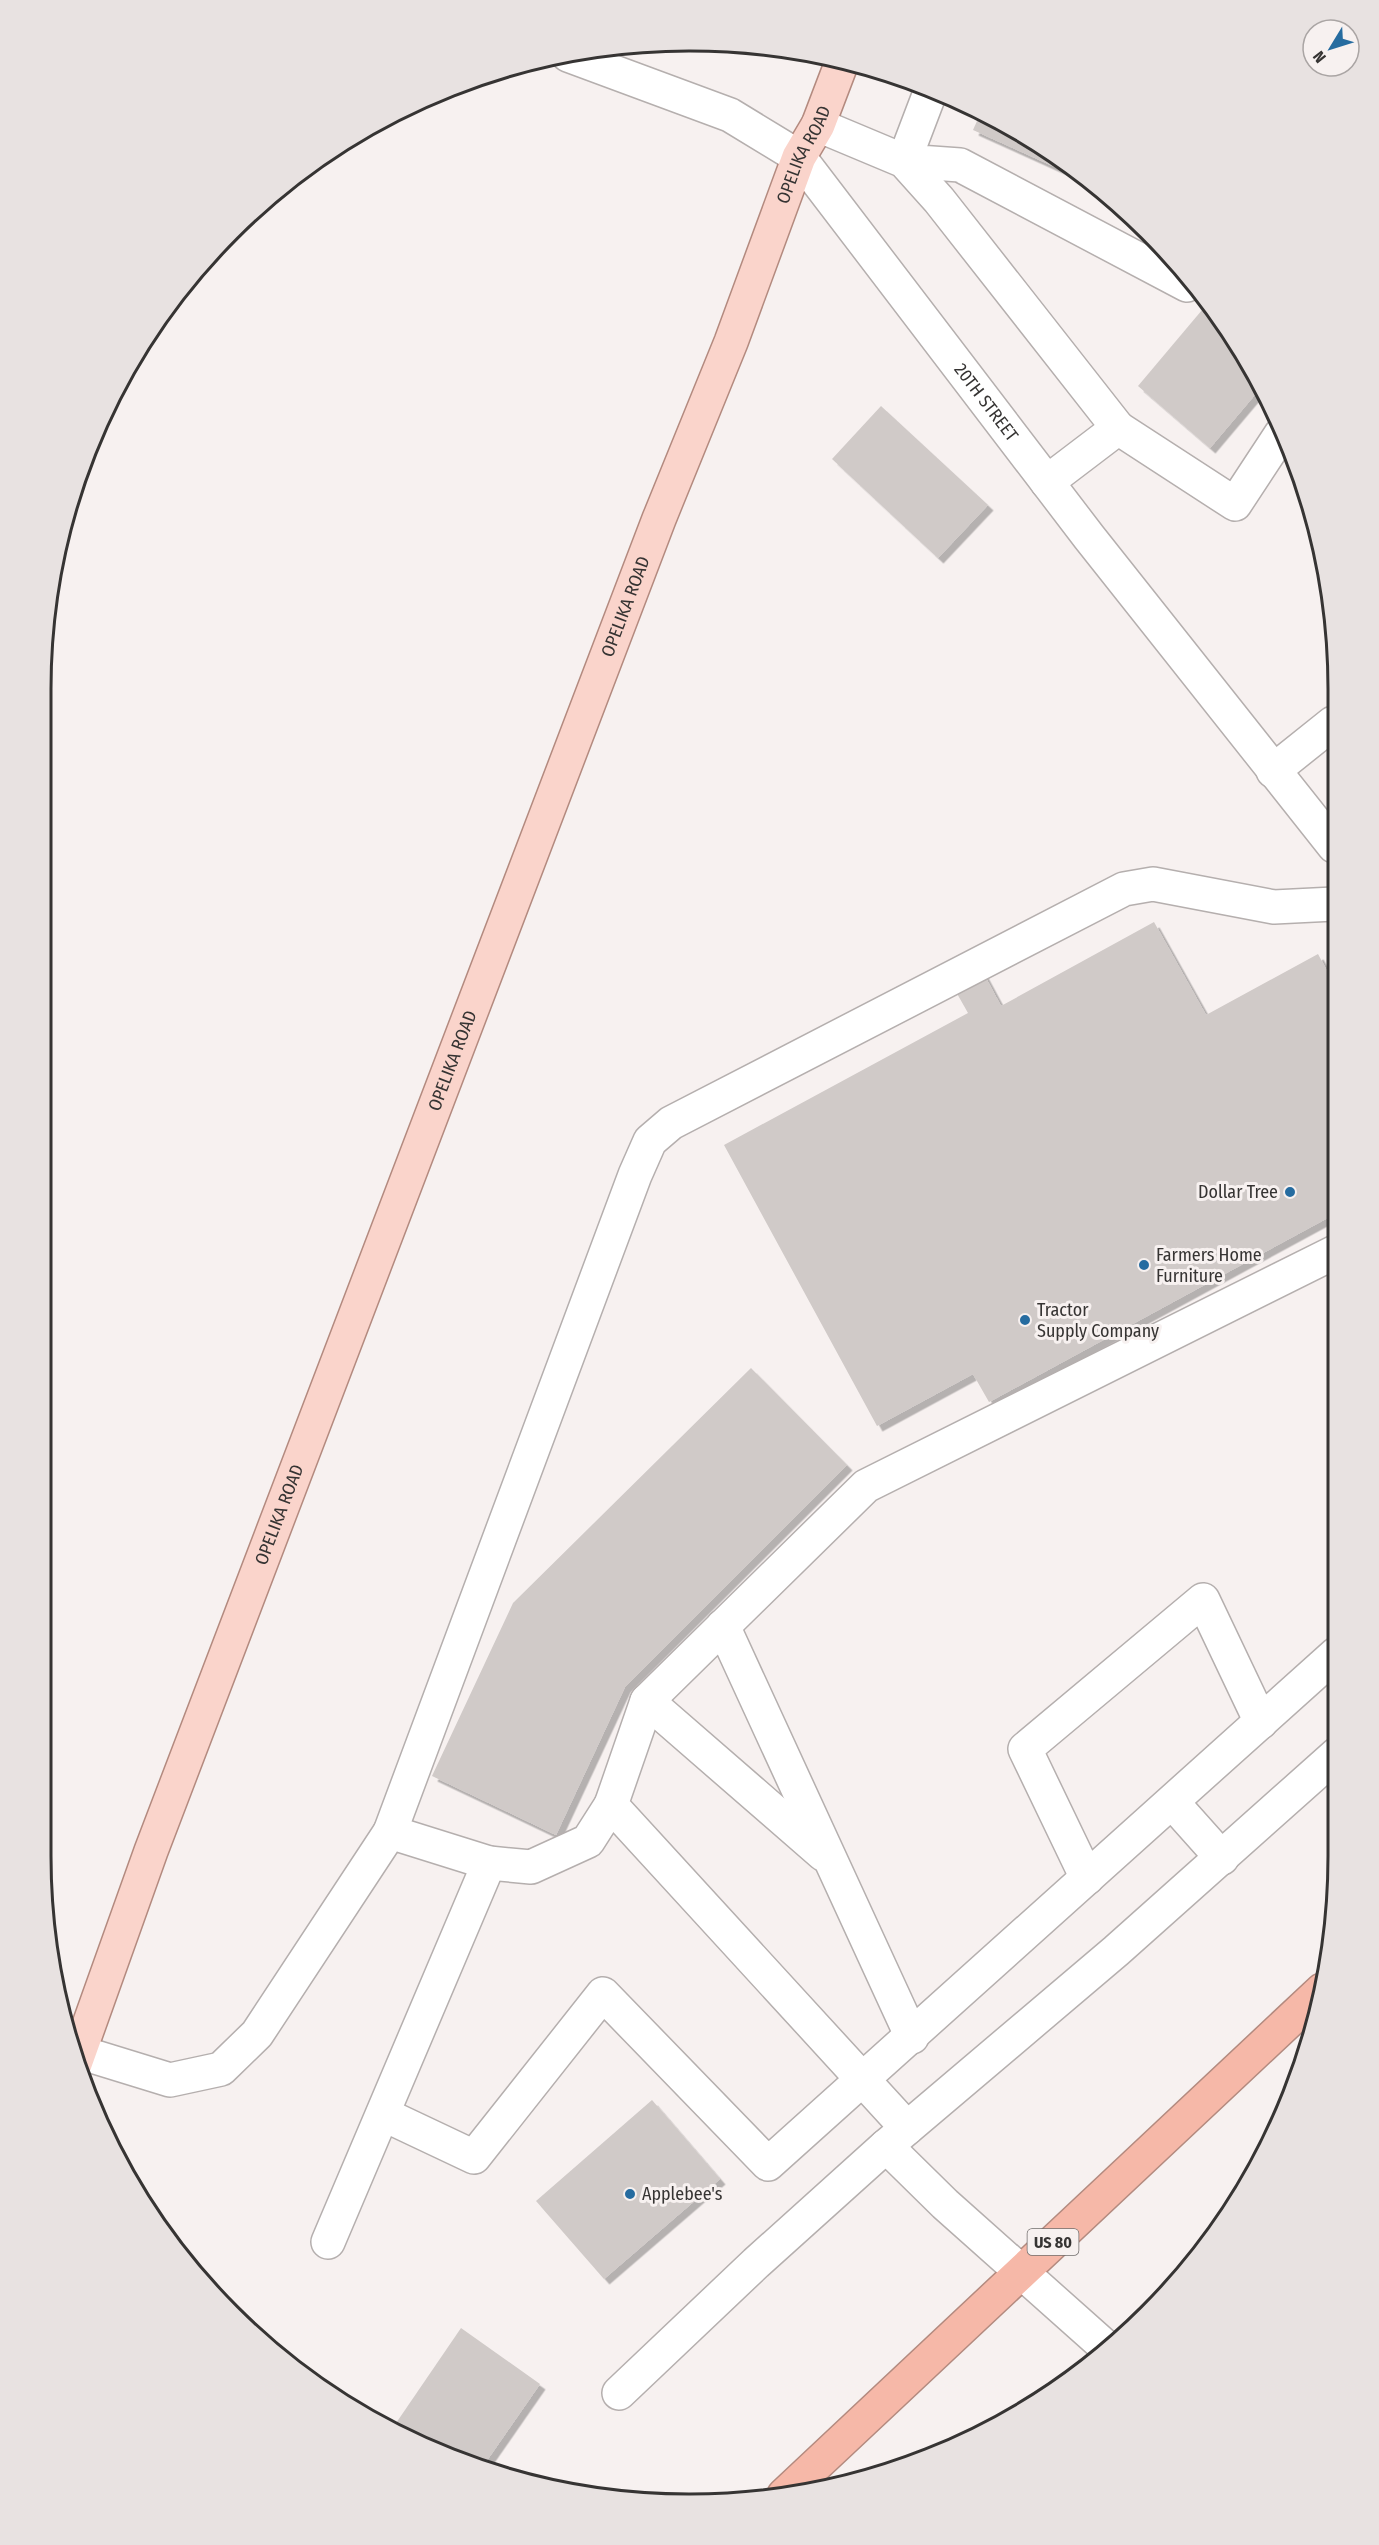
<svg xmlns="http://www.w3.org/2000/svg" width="1379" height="2545" font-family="'Fira Sans Condensed',sans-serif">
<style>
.building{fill:#d0cac8;filter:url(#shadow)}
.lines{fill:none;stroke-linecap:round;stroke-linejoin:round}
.minor-casing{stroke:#b5afae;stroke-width:36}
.major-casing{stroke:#b38a7f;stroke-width:36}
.highway-casing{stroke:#b38a7f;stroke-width:36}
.minor{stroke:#fff;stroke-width:33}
.major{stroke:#fad4cb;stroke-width:33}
.highway{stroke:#f6b8a8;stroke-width:33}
.poi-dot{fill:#266ca0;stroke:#f7f1f0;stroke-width:2}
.labels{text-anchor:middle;stroke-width:6;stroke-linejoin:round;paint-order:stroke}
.shield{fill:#f7f1f0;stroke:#706d6c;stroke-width:1.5}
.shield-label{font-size:16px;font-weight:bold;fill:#363433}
.street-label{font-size:18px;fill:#363433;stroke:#f7f1f0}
.poi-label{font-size:18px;fill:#363433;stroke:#f7f1f0;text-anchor:start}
.rim{fill:none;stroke:#363433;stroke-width:3}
</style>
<defs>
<filter id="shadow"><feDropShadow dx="5.5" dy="5.5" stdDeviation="0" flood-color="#0004"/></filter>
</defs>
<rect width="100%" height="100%" fill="#f7f1f0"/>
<!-- building -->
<g class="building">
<path d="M981,112L1014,127L1077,177L973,130Z"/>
<path d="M1202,310L1233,336L1259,390L1210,448L1138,386Z"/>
<path d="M881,406L988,505L938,558L832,459Z"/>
<path d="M1154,922L1206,1015L1318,954L1334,984L1335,1214L989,1402L973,1374L877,1426L724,1145L968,1013L951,983L980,967L1001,1006Z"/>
<path d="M751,1368L847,1465L625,1687L556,1835L432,1776L513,1603Z"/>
<path d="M652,2100L720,2179L604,2279L536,2201Z"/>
<path d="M461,2328L540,2384L481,2469L441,2455L392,2429Z"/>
</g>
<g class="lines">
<!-- minor casing -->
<g class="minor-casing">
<g id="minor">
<path id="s1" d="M568,55L730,115L799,157L1089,537L1334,846"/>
<path d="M931,90L904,161L960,165L1187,285"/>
<path d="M818,125L904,161L939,200L1118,428L1047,482"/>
<path d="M1118,428L1235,504L1281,434"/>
<path d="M1273,771L1333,723"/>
<path d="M723,1626L912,2037"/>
<path d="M647,1701L823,1854"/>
<path d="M1172,1802L1222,1858"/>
<path d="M390,1832L635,1175L650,1141L671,1123L1124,889L1153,884L1274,907L1334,904"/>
<path d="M1087,1878L1025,1749L1203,1600L1261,1722"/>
<path d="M79,2052L170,2080L221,2069L257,2034L390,1832L489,1863L531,1867L588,1841L611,1805"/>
<path d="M383,2114L474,2157L603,1994L768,2164L1336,1654"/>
<path d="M907,2128L611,1805L647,1701L866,1486L1335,1252"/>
<path d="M886,2146L945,2204L1109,2350"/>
<path d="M328,2242L489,1863"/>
<path d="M619,2393L756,2263L886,2146L1116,1951L1337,1754"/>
</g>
</g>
<!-- major casing -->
<g class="major-casing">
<g id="major">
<path id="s2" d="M75,2064L151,1851L659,519L731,342L799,157L818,125L842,62"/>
</g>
</g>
<!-- highway casing -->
<g class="highway-casing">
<path id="highway" d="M784,2495L1322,1990"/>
</g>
<!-- minor -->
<use href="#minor" class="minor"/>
<!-- major -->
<use href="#major" class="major"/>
<!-- highway -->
<use href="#highway" class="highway"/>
</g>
<!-- markers -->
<g class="poi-dot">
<circle cx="1290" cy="1192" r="6"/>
<circle cx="1144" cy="1265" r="6"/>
<circle cx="1025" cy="1320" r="6"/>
<circle cx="630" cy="2194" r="6"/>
</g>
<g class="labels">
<!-- shield labels -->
<rect class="shield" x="1027.5" y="2229" width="51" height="26" rx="4.5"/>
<g class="shield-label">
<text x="1053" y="2248">US 80</text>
</g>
<!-- street labels -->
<g class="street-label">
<text dy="6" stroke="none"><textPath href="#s2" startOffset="2044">OPELIKA ROAD</textPath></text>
<text dy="6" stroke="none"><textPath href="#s1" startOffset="562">20TH STREET</textPath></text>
<text dy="6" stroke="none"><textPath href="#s2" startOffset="1558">OPELIKA ROAD</textPath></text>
<text dy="6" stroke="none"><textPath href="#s2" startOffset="1072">OPELIKA ROAD</textPath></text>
<text dy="6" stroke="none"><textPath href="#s2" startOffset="586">OPELIKA ROAD</textPath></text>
</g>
<!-- poi labels -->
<g class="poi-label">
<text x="1278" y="1198" text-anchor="end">Dollar Tree</text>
<text x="1156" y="1261">Farmers Home<tspan x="1156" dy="21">Furniture</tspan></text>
<text x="1037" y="1316">Tractor<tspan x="1037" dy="21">Supply Company</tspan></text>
<text x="642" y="2200">Applebee's</text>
</g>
</g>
<!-- crop -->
<path d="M0 0H1379V2545H0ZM689 51H690A638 638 0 0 1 1328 689V1856A638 638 0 0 1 690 2494H689A638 638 0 0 1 51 1856V689A638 638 0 0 1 689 51Z" fill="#e8e2e1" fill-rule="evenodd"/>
<path class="rim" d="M689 51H690A638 638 0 0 1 1328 689V1856A638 638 0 0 1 690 2494H689A638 638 0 0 1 51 1856V689A638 638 0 0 1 689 51Z"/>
<!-- north arrow -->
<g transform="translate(1331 48) rotate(232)"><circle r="28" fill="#f7f1f0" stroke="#aaa5a4" stroke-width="1.5"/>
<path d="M0-4.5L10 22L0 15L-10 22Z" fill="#266ca0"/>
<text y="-9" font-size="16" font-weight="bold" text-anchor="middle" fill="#363433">N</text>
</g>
</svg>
